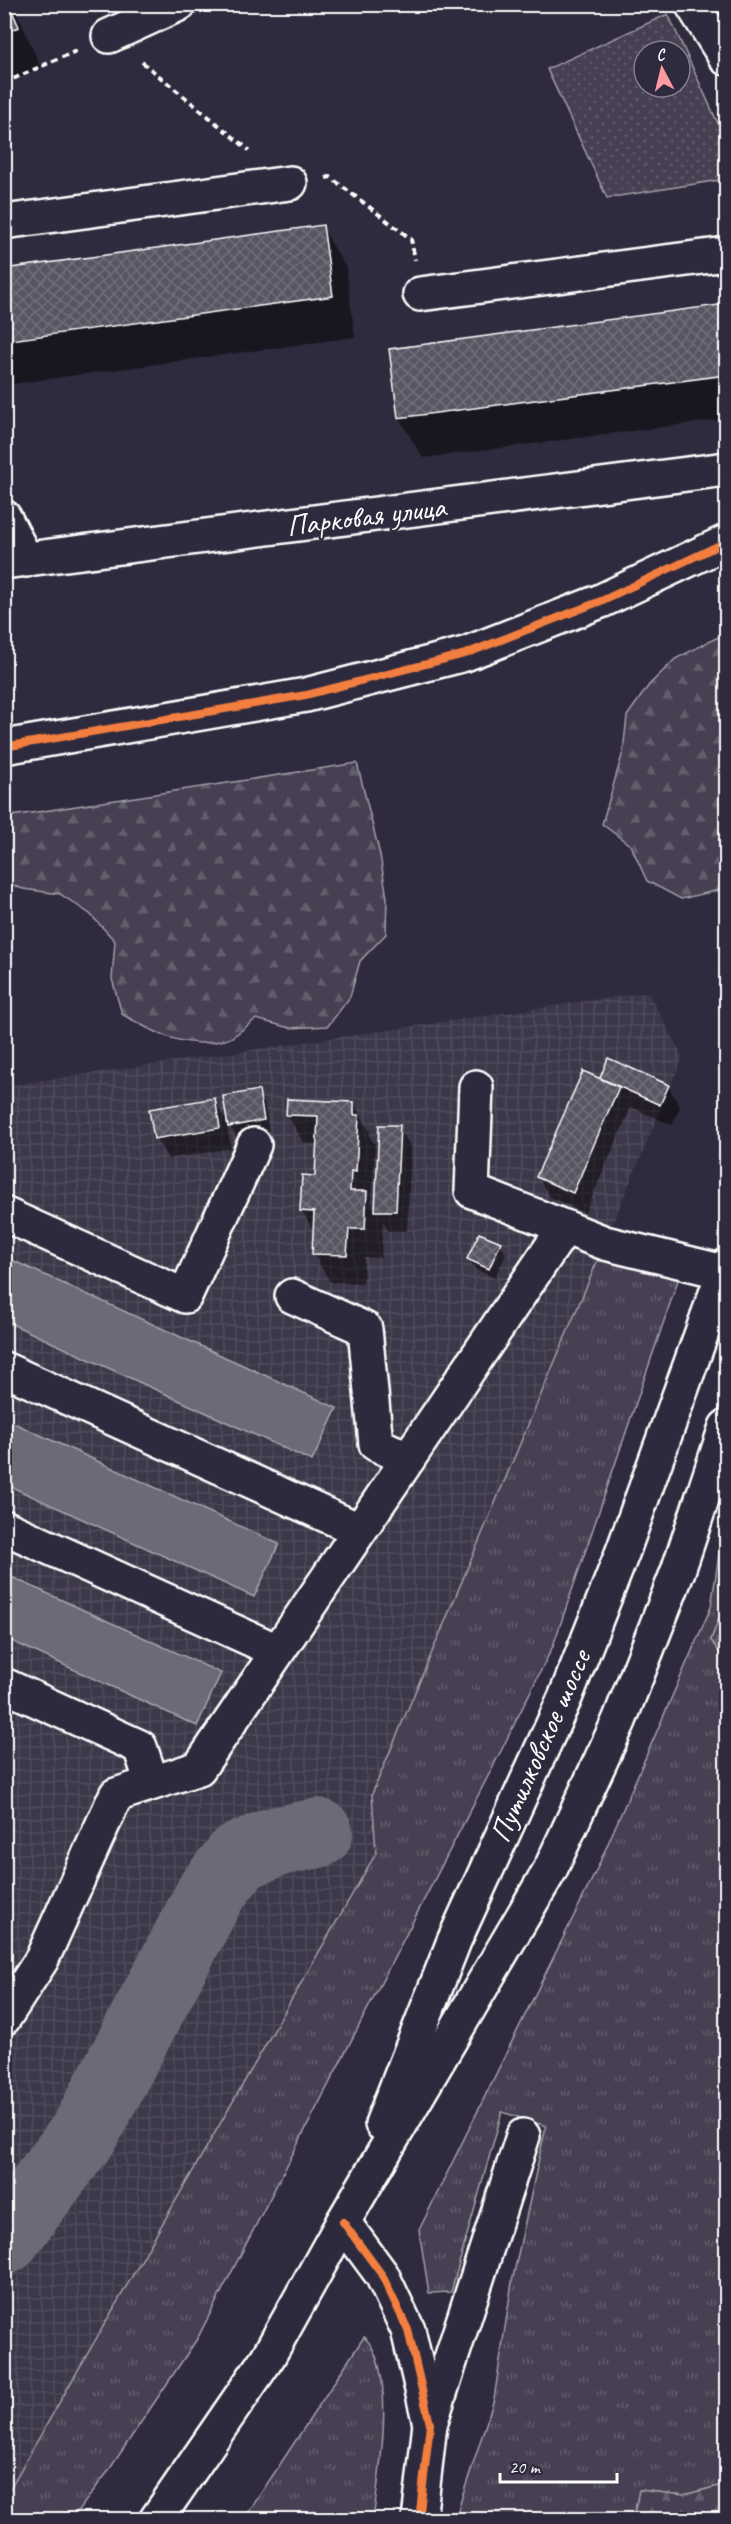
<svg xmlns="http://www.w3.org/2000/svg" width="731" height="2524" font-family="Caveat,sans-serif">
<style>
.industrial{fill:url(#industrial-grid)}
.grass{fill:url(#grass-tufts);stroke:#a2a0a8;stroke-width:1.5}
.forest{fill:url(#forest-firs);stroke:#a2a0a8;stroke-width:1.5}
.park{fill:url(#park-dots);stroke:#a2a0a8;stroke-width:1.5;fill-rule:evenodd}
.water{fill:#6d6a77;stroke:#a7a6ad;stroke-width:1.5}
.shadow{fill:#0007}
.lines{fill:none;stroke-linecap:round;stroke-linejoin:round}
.river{stroke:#6d6a77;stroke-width:70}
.building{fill:url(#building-cross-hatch);stroke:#fff;stroke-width:1.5}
.minor-casing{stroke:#fff;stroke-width:38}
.major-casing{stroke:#fff;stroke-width:38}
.path{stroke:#fff;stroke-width:4;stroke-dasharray:6 4.5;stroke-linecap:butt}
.minor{stroke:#2f2a3d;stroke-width:33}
.major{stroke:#2f2a3d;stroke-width:33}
.cycleway-casing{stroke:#2f2a3d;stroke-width:11}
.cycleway{stroke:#f27e40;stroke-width:8}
.labels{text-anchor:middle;stroke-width:4.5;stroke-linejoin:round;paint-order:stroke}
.street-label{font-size:30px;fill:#fff;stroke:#2f2a3d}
</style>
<defs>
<pattern id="industrial-grid" width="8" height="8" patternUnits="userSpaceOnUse" patternTransform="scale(1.5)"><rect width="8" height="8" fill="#3c3749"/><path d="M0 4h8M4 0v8" fill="none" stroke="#504b5b"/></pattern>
<pattern id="grass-tufts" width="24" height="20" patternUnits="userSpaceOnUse" patternTransform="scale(1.5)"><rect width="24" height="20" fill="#464152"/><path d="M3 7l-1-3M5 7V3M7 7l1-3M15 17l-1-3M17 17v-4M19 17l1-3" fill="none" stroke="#625e6c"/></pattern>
<pattern id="forest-firs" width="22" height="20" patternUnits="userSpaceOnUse" patternTransform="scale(1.5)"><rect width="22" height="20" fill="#464152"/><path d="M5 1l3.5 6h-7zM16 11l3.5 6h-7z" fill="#625e6c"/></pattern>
<pattern id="park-dots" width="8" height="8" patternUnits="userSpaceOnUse" patternTransform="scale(1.5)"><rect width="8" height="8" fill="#464152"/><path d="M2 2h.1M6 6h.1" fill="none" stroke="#625e6c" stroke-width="1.8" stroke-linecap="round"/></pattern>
<pattern id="building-cross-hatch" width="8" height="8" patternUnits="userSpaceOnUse" patternTransform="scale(1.5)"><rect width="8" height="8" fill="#595564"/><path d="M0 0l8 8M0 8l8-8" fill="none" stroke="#726e7b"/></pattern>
</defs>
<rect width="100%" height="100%" fill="#2f2a3d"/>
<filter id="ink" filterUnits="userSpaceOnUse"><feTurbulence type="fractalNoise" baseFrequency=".0167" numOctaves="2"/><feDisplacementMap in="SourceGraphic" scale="12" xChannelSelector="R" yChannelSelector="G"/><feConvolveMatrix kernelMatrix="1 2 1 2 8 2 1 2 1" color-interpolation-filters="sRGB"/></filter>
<g filter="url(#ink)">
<!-- industrial -->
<path class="industrial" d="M648,992L683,1057L372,1793L376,1853L5,2497V1086Z"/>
<!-- grass -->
<g class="grass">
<path d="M599,1257L679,1277L553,1646L501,1751L197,2339L107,2473L72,2519L5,2520V2497L376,1853L372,1794Z"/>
<path d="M726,1508V1600L711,1640L726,1662V2484L684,2495L640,2490L633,2519H455L494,2399L512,2282L546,2126L502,2112L451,2292L429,2293L419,2230L596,1871L711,1607Z"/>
<path d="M364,2337C398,2369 379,2476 373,2519H244Z"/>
</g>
<!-- forest -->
<g class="forest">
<path d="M726,633V872L719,890L681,899L647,881L631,846L602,824L623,752L627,716L649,685L675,659Z"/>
<path d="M357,763L380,855L387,898L386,934L360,961L350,997L328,1026L290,1028L256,1019C247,1025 235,1038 225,1040C186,1050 154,1033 122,1014L112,979L115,941L90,914L60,894L23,889L5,883V817Z"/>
<path d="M726,1600V1662L711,1640Z"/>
<path d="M726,2484V2519H633L639,2490L684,2495Z"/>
</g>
<!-- park -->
<path class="park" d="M668,14L726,141V179L607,198L547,69ZM644,51H680V87H644Z"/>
<!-- water -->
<g class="water">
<path d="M5,1257L337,1408L312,1461L5,1321Z"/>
<path d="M5,1419L279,1544L254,1597L5,1484Z"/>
<path d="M5,1574L221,1673L197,1726L5,1638Z"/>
</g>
<!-- shadow -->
<g class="shadow">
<path d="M4,4H13L41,68L4,84Z"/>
<path d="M125,4H177L135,23Z"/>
<path d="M322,227L346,268L355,337L4,385V271Z"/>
<path d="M726,306V419L423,458L399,418L390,350Z"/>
<path d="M609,1060L668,1086L680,1107L672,1125L631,1107L585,1213L550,1197L538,1177L600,1080Z"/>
<path d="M258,1092L264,1102L269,1131L236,1137L230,1126Z"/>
<path d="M214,1100L226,1120L231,1148L168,1159L156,1139Z"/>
<path d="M354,1103L370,1132V1137L375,1145L372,1200H370L376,1210L399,1127L411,1147L407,1231H388L383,1221L381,1258L364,1257L363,1283L330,1282L313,1253L314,1232L302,1211L317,1178L318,1144L304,1143L287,1115Z"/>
<path d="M500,1244L506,1254L495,1278L475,1269L469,1259Z"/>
</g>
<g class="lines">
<!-- river -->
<path class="river" d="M4,2240L85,2132L212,1891L239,1857L274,1842L318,1833"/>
</g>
<!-- building -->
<g class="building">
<path d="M4,4H9L19,27L4,33Z"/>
<path d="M323,225L333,296L4,341V269Z"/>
<path d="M726,304V375L398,418L389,349Z"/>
<path d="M608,1058L669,1085L660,1105L600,1078Z"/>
<path d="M583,1071L619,1087L573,1193L536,1177Z"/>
<path d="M259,1090L264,1120L228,1127L223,1096Z"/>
<path d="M215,1098L220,1128L154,1139L149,1109Z"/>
<path d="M287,1099L354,1102V1115H359L356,1172L351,1171L350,1191H367L365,1229H349L347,1255L312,1254L314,1212L300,1211L302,1175L315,1176L318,1116L286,1115Z"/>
<path d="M379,1125H400L396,1211H375Z"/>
<path d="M479,1233L501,1242L489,1269L467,1259Z"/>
</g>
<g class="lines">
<!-- minor casing -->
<g class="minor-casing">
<g id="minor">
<path d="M692,4L726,58"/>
<path d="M109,36L179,4"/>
<path d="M4,222L290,183"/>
<path d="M420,294L726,254"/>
<path d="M4,517L26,560"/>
<path d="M4,562L726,469"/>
<path d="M4,747L306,695L465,654L601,601L726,542"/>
<path d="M476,1087L472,1191L605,1243L724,1272"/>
<path d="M4,1214L185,1296L254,1145"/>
<path d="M292,1296L365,1329L376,1444L408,1459"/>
<path d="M4,1369L359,1530"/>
<path d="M4,1527L277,1651"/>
<path d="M4,1685L140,1747L152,1783"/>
<path d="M4,2018L42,1959L116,1795L199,1768L565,1227"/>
<path d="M343,2222L382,2275L408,2330L430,2424L419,2520"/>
<path d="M430,2424L523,2136"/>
</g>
</g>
<!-- major casing -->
<g class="major-casing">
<g id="major">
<path d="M382,2124L454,1941L565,1698L623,1551L726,1266"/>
<path d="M156,2520L268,2357L343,2222L550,1870L619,1721L678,1571L726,1427"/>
</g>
</g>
<!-- path -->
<g class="path">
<path d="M142,62L249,150"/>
<path d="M4,83L78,50"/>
<path d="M326,178L330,177L411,239L415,260"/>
</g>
<!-- minor -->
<use href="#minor" class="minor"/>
<!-- major -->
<use href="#major" class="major"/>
<!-- cycleway casing -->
<g class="cycleway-casing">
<g id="cycleway">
<path d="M4,747L306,695L465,654L601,601L726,542"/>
<path d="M343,2222L382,2275L408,2330L430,2424L419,2520"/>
</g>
</g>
<!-- cycleway -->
<use href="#cycleway" class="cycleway"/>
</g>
</g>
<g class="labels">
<!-- street labels -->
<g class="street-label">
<text transform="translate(366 516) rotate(-7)" y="10">Парковая улица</text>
<text transform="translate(540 1746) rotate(-66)" y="10">Путилковское шоссе</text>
</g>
</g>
<!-- margin -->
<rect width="731" height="2524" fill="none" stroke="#2f2a3d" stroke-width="24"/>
<rect x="12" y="12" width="707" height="2500" fill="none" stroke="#fff" stroke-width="2" filter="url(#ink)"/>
<!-- north arrow -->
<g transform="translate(662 69) rotate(353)"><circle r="28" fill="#2f2a3d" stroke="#827f8b" stroke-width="1.5"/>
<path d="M0-4.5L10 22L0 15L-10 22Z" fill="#ff9aa2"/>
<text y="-9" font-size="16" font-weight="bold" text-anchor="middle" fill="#ffffff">С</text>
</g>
<!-- scale -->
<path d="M500 2473v9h117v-9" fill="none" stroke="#ffffff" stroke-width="3"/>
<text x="509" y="2473" font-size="18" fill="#ffffff" stroke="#2f2a3d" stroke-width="4.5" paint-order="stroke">20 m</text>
</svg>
